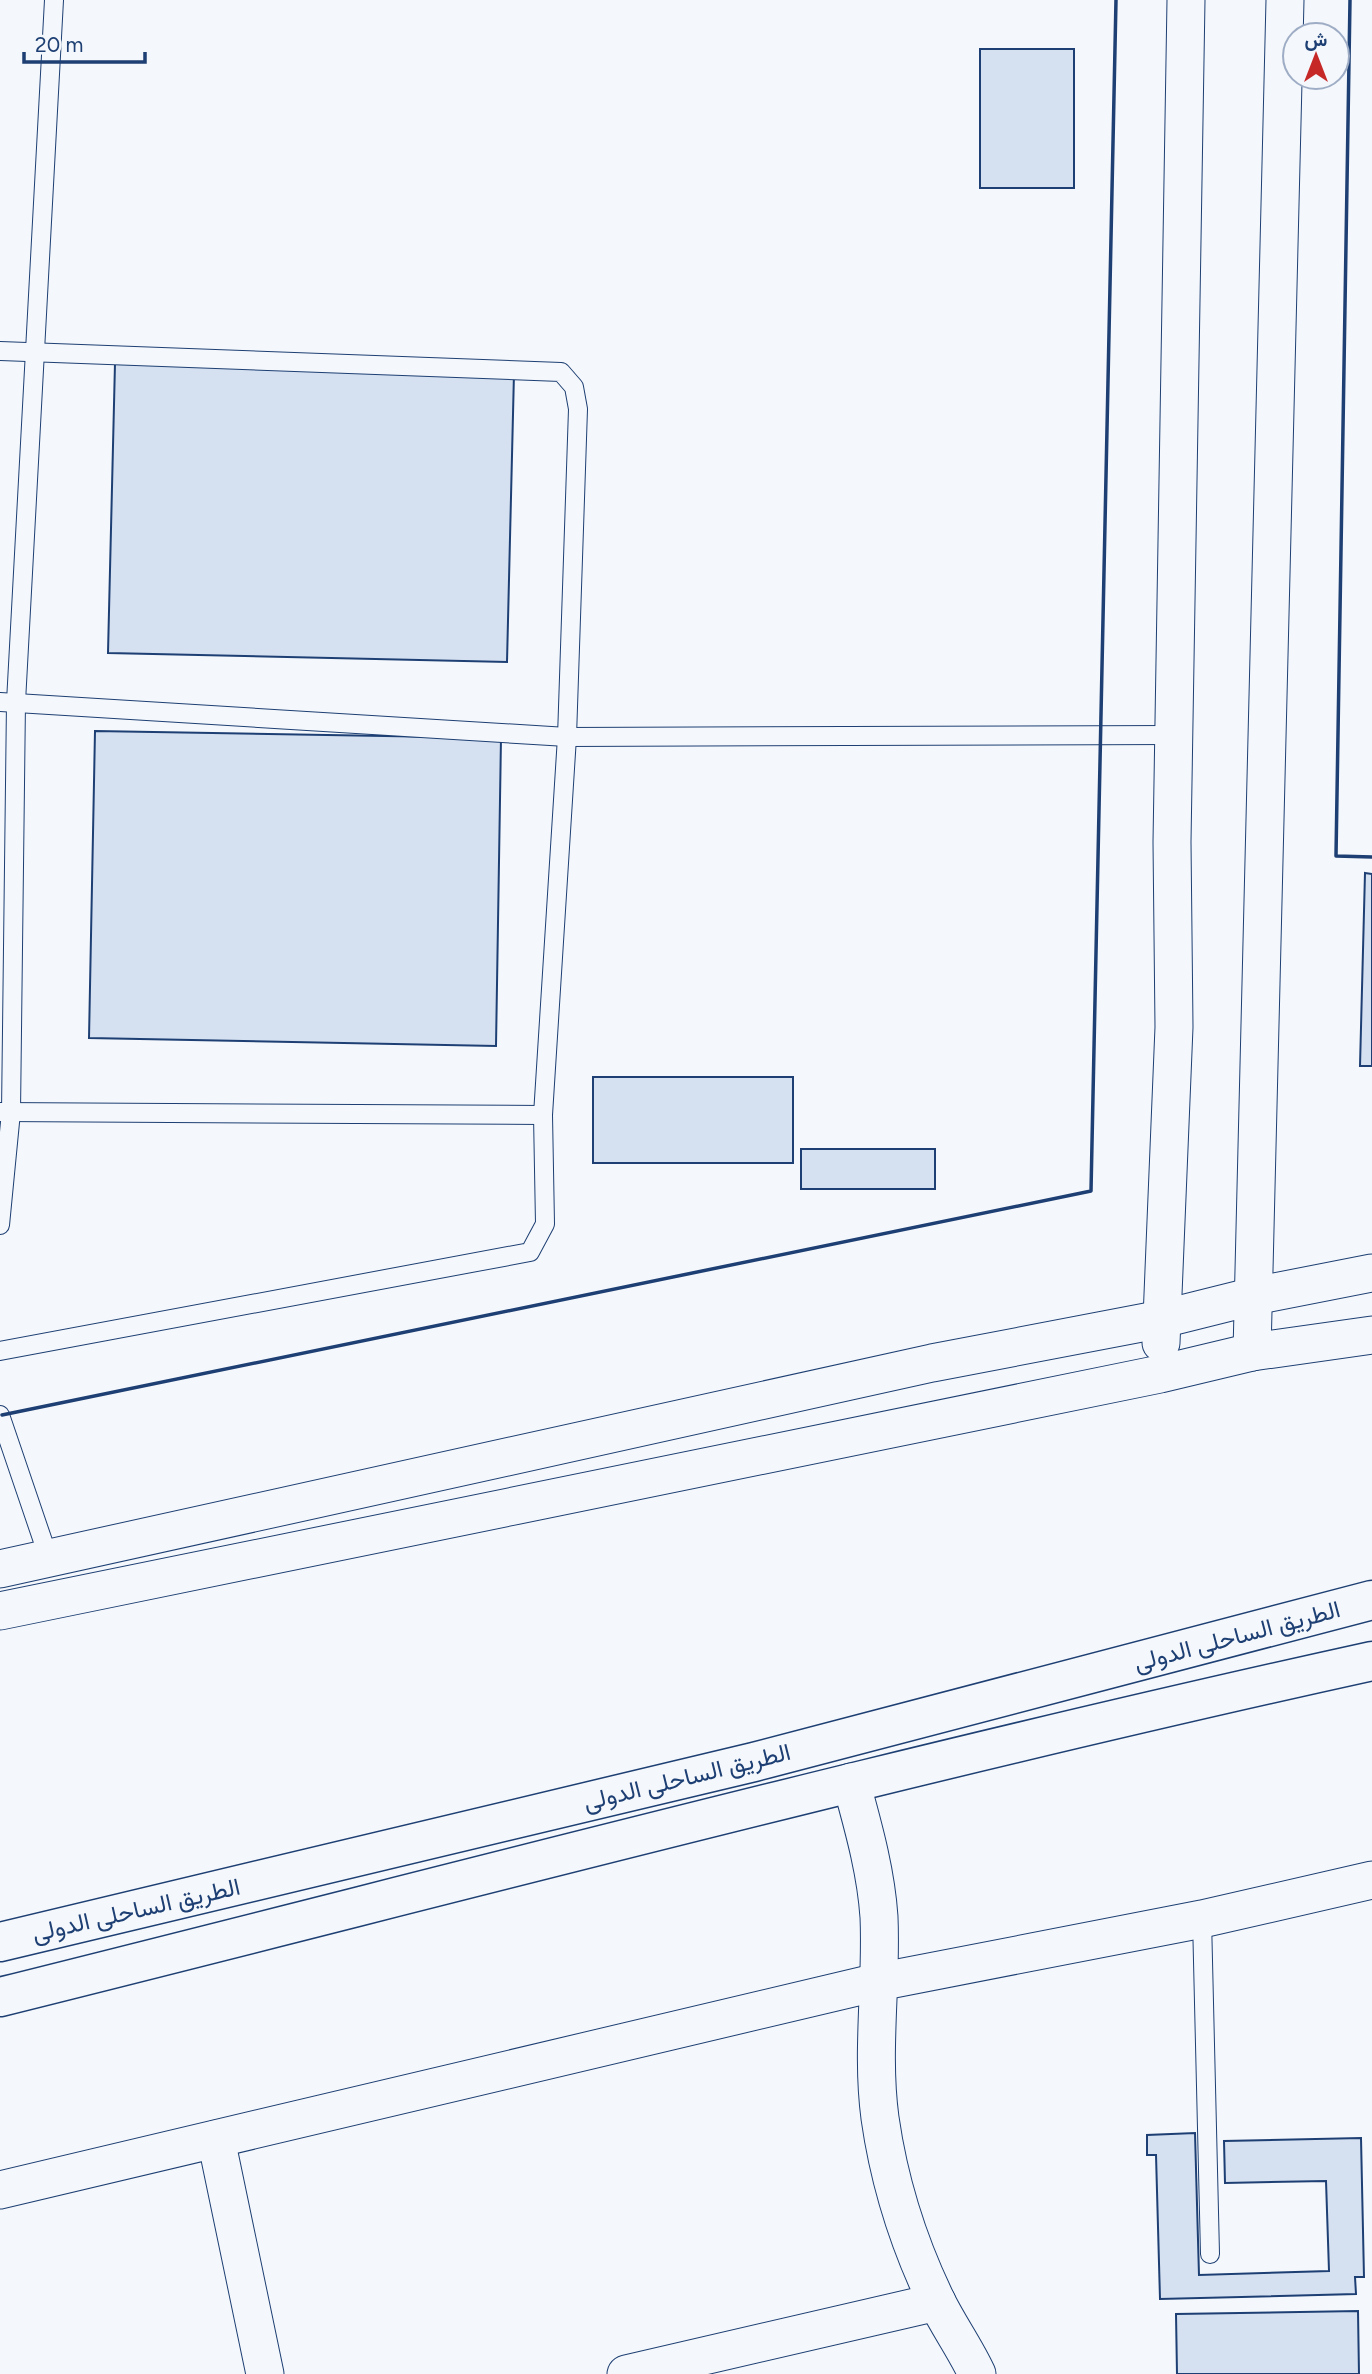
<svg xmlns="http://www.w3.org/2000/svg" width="1372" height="2374" font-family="Figtree,Vazirmatn,sans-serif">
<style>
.building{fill:#d5e0f0;stroke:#1d3f73;stroke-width:2}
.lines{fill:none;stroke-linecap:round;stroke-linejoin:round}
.service-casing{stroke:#1d3f73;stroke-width:20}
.minor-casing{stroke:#1d3f73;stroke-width:39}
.trunk-casing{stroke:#1d3f73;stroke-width:41}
.service{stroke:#f4f7fb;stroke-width:18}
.minor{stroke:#f4f7fb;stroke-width:37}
.trunk{stroke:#f4f7fb;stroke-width:38}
.wall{stroke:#1d3f73;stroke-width:3.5}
.labels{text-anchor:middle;stroke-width:5;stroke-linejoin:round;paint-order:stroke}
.street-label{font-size:24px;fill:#1d3f73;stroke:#f4f7fb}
</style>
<rect width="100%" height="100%" fill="#f4f7fb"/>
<!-- building -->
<g class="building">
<rect x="980" y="49" width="94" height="139"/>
<path d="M115,363L514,373L507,662L108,653Z"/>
<path d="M95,731L501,738L496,1046L89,1038Z"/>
<path d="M1365,873L1372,874V1066H1360Z"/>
<rect x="593" y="1077" width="200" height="86"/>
<rect x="801" y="1149" width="134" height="40"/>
<path d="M1195,2133L1199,2275L1329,2271L1326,2181L1225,2183L1224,2141L1361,2138L1364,2277H1355L1356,2294L1160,2299L1156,2155H1147V2135Z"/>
<path d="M1358,2311L1359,2374H1177L1176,2314Z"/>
</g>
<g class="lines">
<!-- service casing -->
<g class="service-casing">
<g id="service">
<path d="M0,351L561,372L574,387L578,409L567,737L543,1115L545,1224L530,1252L0,1351"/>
<path d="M0,702L567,737L1174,735"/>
<path d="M0,1112L543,1115"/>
<path d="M0,1225L11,1112L16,702L54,0"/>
<path d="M0,1415L49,1559"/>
<path d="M1202,1919L1210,2254"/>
</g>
</g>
<!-- minor casing -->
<g class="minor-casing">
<g id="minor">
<path d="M1161,1343L1174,1027L1172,842L1186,0"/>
<path d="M1252,1352L1285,0"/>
<path d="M0,1569L932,1363L1162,1319L1254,1296L1372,1273"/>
<path d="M0,1611L1160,1374L1252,1352L1372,1335"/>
<path d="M851,1782C863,1826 876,1871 879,1917C882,1984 871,2051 880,2118C889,2181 908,2242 936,2300C948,2325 965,2348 977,2374"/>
<path d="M216,2139L265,2374"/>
<path d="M0,2190L878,1982L1202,1919L1372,1880"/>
<path d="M626,2374L937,2302"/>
</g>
</g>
<!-- trunk casing -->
<g class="trunk-casing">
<g id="trunk">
<path d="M0,1942L754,1762L1372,1600"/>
<path d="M0,1997C457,1883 912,1762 1372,1661"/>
</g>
</g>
<!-- service -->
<use href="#service" class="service"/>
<!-- minor -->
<use href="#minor" class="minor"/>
<!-- trunk -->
<use href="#trunk" class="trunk"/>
<!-- wall -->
<g class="wall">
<path d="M1350,0L1336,856L1372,857"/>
<path d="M2,1415L1091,1191L1116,0"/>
</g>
</g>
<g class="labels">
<!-- street labels -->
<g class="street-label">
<text transform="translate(1237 1636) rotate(-15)" y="8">الطريق الساحلى الدولى</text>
<text transform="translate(687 1777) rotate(-14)" y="8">الطريق الساحلى الدولى</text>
<text transform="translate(136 1910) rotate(-13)" y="8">الطريق الساحلى الدولى</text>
</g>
</g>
<!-- north arrow -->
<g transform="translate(1316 56)"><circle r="33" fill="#f4f7fb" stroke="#9eadc5" stroke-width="2"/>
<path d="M0-5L12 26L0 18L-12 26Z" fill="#c62828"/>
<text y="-10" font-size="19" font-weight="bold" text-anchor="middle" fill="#1d3f73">ش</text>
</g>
<!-- scale -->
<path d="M24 52v10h121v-10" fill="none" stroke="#1d3f73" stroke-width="3.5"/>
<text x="35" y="52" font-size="21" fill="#1d3f73" stroke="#f4f7fb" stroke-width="5" paint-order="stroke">20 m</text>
</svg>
